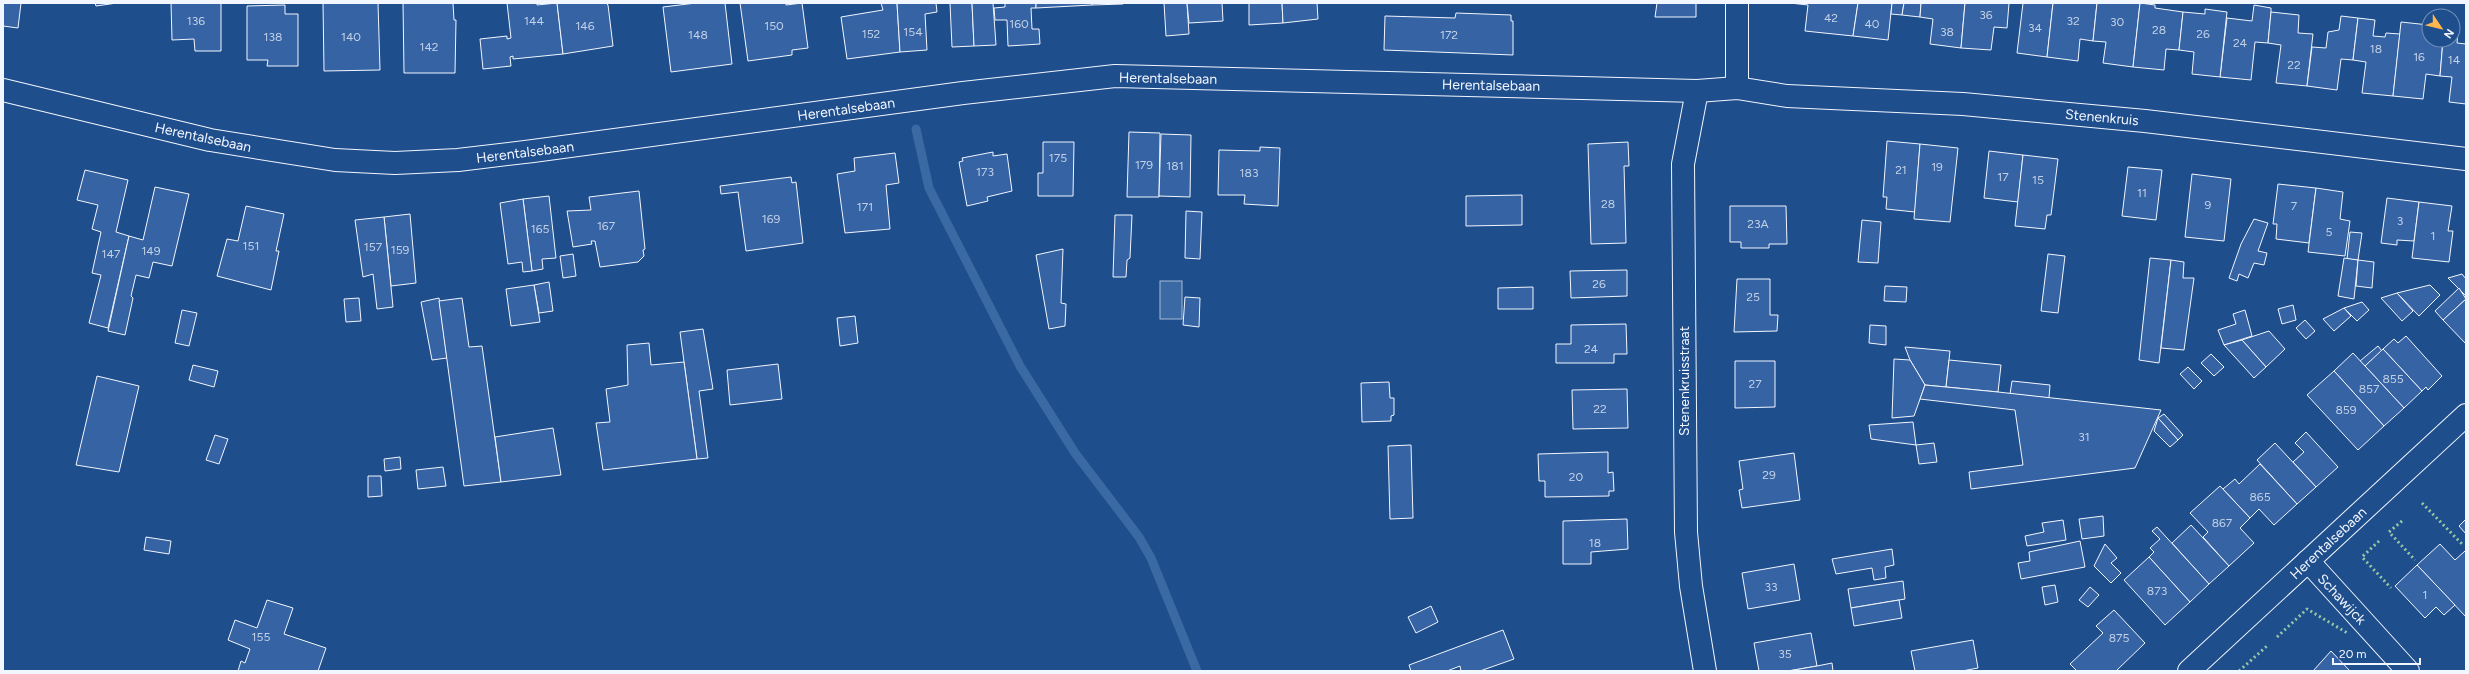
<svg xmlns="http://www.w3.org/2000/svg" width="2469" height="674" font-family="Figtree,sans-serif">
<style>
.water{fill:#3b69a3;stroke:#a8bbd7}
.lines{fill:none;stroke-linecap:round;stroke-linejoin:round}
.stream{stroke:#3b69a3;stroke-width:9}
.building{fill:#3563a3;stroke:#f2f6ff}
.minor-casing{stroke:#f2f6ff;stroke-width:24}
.tertiary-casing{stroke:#f2f6ff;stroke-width:24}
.minor{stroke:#1f4e8c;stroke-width:22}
.tertiary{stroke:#1f4e8c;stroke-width:22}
.hedge{stroke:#97c8a6;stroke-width:3;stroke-dasharray:2 3;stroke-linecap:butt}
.labels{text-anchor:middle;stroke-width:3;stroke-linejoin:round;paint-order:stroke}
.number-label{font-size:12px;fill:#c3d1e8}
.street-label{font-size:14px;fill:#f2f6ff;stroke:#1f4e8c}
</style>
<rect width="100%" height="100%" fill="#1f4e8c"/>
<!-- water -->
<rect class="water" x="1160" y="281" width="22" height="38"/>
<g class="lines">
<!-- stream -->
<path class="stream" d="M916,129L929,188L1020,366L1075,453L1139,537L1151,558L1197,671"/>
</g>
<!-- building -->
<g class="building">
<path d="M3,3H21L18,28L3,26Z"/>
<path d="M95,3H117L96,6Z"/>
<path d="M171,3H221V51H195L194,39L172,40Z"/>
<path d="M323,3H378L380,70L324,71Z"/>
<path d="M403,3H453L454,20H456L455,73H404Z"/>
<path d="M507,3H537V5L557,3L563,54L513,59V56L510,57L511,66L483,69L480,39L507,36V39L511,38Z"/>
<path d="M557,3H606L608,5L613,46L563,54Z"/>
<path d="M696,3H725L732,64L671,72L663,7Z"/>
<path d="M740,3H786V5L802,3L808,48L792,50V55L748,61Z"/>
<path d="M881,3H897L900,52L847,59L841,17L883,10Z"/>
<path d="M897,3H936L937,12L925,14L927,50L900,52Z"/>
<path d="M950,3H972L974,46L952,47Z"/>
<path d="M972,3H993L996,45L974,46Z"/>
<path d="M1005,3H1036V8H1031L1032,29H1039L1040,44L1008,46L1007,20H995L994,8L1005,7Z"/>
<path d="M1036,3H1092V5L1036,8Z"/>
<path d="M1092,3H1123V4L1092,5Z"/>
<path d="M1164,3H1187L1189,34L1166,36Z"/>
<path d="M1187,3H1222L1223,21L1189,23Z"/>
<path d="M1249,3H1282L1283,23L1249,25Z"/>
<path d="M1282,3H1317L1318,19L1283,23Z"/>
<path d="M1657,3H1696V17H1655Z"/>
<path d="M1790,3H1858L1853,36L1805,31L1808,5Z"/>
<path d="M1858,3H1892L1888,40L1853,36Z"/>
<path d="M1892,3H1904L1902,15L1891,14Z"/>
<path d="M1904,3H1921L1920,17L1902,15Z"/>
<path d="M1921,3H1965L1961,48L1930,44L1933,19L1920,17Z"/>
<path d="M1965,3H2009L2007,28L1994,27L1991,50L1961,48Z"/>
<path d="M2023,3H2053L2047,57L2017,53Z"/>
<path d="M2053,3H2097L2093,41L2080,39L2078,61L2047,57Z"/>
<path d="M2097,3H2140L2133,67L2103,63L2106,42L2093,41Z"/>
<path d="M2140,3L2155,5V8L2183,12L2179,50L2166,49L2164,70L2133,67Z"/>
<path d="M285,5V14H298V66H267L268,60H247V6Z"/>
<path d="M2254,5L2271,8V12L2268,43L2255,42L2251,80L2220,77L2227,18L2252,21Z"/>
<path d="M2205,9L2227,12L2220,77L2192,74L2194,52L2179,50L2183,12L2205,14Z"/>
<path d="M2271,12L2299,15L2298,33L2313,34L2307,86L2276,83L2281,45L2268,43Z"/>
<path d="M1456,13L1511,15V21H1513V55L1384,50L1385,16L1455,18Z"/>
<path d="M2341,16L2358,18L2353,60L2341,59L2337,90L2307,86L2312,47L2326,48L2328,32L2339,30Z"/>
<path d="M2358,18L2375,20L2373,36L2385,37L2386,33L2400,34L2393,96L2362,93L2366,62L2353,60Z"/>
<path d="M2401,22L2429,25V40H2443L2440,76L2426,74L2423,99L2393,96Z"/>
<path d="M2453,33H2458L2457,43L2466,44V104L2449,102L2452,77L2440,76L2443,40H2453Z"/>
<path d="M1129,132L1160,133L1159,197H1127Z"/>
<path d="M1161,134L1191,135L1190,197L1159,196Z"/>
<path d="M1887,141L1920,144L1915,212L1886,209L1887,197H1883Z"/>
<path d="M1043,142H1074L1073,196H1038V173H1043Z"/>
<path d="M1628,142L1629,166H1624L1626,243L1591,244L1588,144Z"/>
<path d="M1920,144L1958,148L1950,222L1914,219Z"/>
<path d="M1260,147L1280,148L1278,206L1244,204L1245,195H1218L1219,150L1260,151Z"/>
<path d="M1989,151L2023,155L2018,202L1984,198Z"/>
<path d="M993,152V156L1007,154L1012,191L987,197L988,201L967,206L959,162L963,161L962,158Z"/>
<path d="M895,153L899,183L886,185L890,229L845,233L837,174L855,171L854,158Z"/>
<path d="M2023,155L2058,159L2051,215H2047L2045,229L2015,226Z"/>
<path d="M2128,167L2162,170L2156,220L2122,216Z"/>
<path d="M85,170L128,180L116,232L129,236L108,328L89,323L101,275L92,273L101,232L92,229L98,205L77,200Z"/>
<path d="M2192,174L2231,179L2224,241L2185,237Z"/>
<path d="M791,177L792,183L796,182L803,243L746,251L738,192L721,194L720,186Z"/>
<path d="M2278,184L2316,188L2309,243L2276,239L2277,224H2273Z"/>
<path d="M155,187L189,194L172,266L153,262L149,278L136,275L131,296L133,298L125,335L108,331L129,236L143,240Z"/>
<path d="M2316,188L2343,192L2340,219L2350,221L2345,256L2308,252Z"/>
<path d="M639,191L645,249L643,250L644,256L638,262L600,267L595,241H591L592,244L573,247L567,211L591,210L589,197Z"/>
<path d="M1522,195V225L1466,226V196Z"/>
<path d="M549,196L556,258L542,259L543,269L532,271L523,199Z"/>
<path d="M2387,198L2419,202L2414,241L2397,240V245L2381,243Z"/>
<path d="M523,199L532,271L523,272L522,262L508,264L500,203Z"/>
<path d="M2419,202L2452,206L2448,231H2453L2449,262L2412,258Z"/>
<path d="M246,206L284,214L276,251H279L271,290L217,276L227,239L238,241Z"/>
<path d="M1730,206H1786L1787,244H1769V248H1741V242H1730Z"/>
<path d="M1186,211L1202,212L1200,259L1185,258Z"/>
<path d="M410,214L416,283L391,286L384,217Z"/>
<path d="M1115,215H1132L1130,258L1127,260L1126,277H1113Z"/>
<path d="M384,217L393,307L377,309L373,274L363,277L355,220Z"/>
<path d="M2254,219L2268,223L2258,251L2267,253L2264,265L2254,263L2248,278L2239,274L2237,281L2229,278L2241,244Z"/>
<path d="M1862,220L1881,222L1878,263L1858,262Z"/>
<path d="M2350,232L2362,233L2358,260L2347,259Z"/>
<path d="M1063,249L1061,303L1066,304L1065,326L1049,329L1036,255Z"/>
<path d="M573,254L576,276L563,278L560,256Z"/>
<path d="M2048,254L2065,256L2058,313L2041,311Z"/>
<path d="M2150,258L2171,260L2159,363L2139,360Z"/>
<path d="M2344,258L2358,260L2354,299L2338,296Z"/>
<path d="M2171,260L2184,262L2183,278H2194L2184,350L2161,348Z"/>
<path d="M2358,260L2374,262L2372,288L2356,286Z"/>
<path d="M1627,270V296L1571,298L1570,271Z"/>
<path d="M2462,274L2466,279V296L2448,278Z"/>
<path d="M1737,279H1770V315H1778L1777,331L1734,332Z"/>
<path d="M549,282L553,311L539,313L534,285Z"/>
<path d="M534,285L540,322L511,326L506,289Z"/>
<path d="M2430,285L2440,295L2419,316L2397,293Z"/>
<path d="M1885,286L1907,287L1906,302L1884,301Z"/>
<path d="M1533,287V309H1498V288Z"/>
<path d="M2459,288L2466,299L2443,320L2435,311Z"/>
<path d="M2397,293L2413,311L2402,321L2381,298Z"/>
<path d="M1185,297L1200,298L1199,327L1183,325Z"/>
<path d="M359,298L361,321L346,322L344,299Z"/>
<path d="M439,298L447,358L432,360L421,302Z"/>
<path d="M462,298L469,347L482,346L501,482L464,486L439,301Z"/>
<path d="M2466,299V344L2443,320Z"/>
<path d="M2362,302L2369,310L2357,321L2344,308Z"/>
<path d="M2293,305L2296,320L2282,324L2278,309Z"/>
<path d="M2344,308L2351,316L2334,331L2323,319Z"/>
<path d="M182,310L197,313L189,346L175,343Z"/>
<path d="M2245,310L2252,336L2224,345L2218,330L2236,324L2233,314Z"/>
<path d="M855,316L858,343L840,346L837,318Z"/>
<path d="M2305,320L2315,331L2306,339L2296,328Z"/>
<path d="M1626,324L1627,354H1614V363H1556V344H1571V325Z"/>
<path d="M1870,325L1886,326V345L1869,343Z"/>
<path d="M703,329L713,389L699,391L708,458L697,459L680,332Z"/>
<path d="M2269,331L2285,349L2266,367L2242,340Z"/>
<path d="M2406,336L2442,376L2428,390L2426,387L2422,391L2383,349L2394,339L2398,343Z"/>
<path d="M2242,340L2266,367L2254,378L2224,345Z"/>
<path d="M649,343L651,365L684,362L697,459L603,470L596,423L610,422L606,389L628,385L627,345Z"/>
<path d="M2378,346L2382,351L2365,366L2360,361Z"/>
<path d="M1905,347L1950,351L1946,387L1925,385L1910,360Z"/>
<path d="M2383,349L2422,391L2404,408L2365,366Z"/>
<path d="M2353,353L2404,408L2384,426L2334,371Z"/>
<path d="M2211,354L2224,367L2214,376L2201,363Z"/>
<path d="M1894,359L1910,360L1925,385L1914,416L1892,418Z"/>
<path d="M1949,360L2001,365L1998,392L1946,387Z"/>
<path d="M1735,361H1775V407L1735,408Z"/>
<path d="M778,364L782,399L730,405L727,370Z"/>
<path d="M193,365L218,371L214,387L189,380Z"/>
<path d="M2188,367L2202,381L2194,389L2180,374Z"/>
<path d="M2334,371L2384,426L2358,450L2307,395Z"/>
<path d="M97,376L139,386L119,472L76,465Z"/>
<path d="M2012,381L2050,385L2049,398L2010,394Z"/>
<path d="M1389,382L1390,398H1394V415L1391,416V421L1362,422L1361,383Z"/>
<path d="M1925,385L1998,392L2161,410L2135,468L1971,489L1969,472L2023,465L2015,410L1920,399Z"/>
<path d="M1627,389L1628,428L1573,429L1572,390Z"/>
<path d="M2164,414L2183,435L2178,440L2158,418Z"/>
<path d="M2158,418L2178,440L2170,447L2154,431Z"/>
<path d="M1913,422L1916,445L1871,439L1869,425Z"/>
<path d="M553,428L561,475L501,482L495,437Z"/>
<path d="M2306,432L2338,467L2316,487L2293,462L2304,452L2295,443Z"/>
<path d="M215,435L228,439L219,464L206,460Z"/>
<path d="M1934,443L1937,462L1919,464L1916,445Z"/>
<path d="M2275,443L2316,487L2297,504L2257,460Z"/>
<path d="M1411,445L1413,518L1390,519L1388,446Z"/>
<path d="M1608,452V473L1613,472L1614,491H1609V496L1545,497V481H1539L1538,454Z"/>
<path d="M1794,453L1800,500L1742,508L1739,490L1743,489L1739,461Z"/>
<path d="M400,457L401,469L385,471L384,459Z"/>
<path d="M2260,464L2297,504L2274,525L2259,509L2250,518L2223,489L2235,479L2239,484Z"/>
<path d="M443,467L446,486L418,489L416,470Z"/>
<path d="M368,476H381L382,496L368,497Z"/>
<path d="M2220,486L2250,518L2240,528L2254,543L2229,566L2203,537L2208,532L2190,513Z"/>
<path d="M2103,516L2104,536L2082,539L2079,519Z"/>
<path d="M1627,519L1628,549L1591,552V564H1563V521Z"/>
<path d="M2466,519V534L2459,526Z"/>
<path d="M2063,520L2066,540L2027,546L2025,536L2044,532L2042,523Z"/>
<path d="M2191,525L2229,566L2209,584L2172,543Z"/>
<path d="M2157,527L2209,584L2190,602L2149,557L2154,552L2150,548L2160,539L2152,531Z"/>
<path d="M146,537L171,541L169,554L144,550Z"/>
<path d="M2080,541L2085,567L2021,579L2018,563L2030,561L2029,552Z"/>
<path d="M2105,544L2117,558L2111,563L2121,573L2111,583L2094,566Z"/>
<path d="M2440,544L2455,560L2465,551L2466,553V617L2417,565Z"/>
<path d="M1892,549L1894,565L1885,567L1886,578L1874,580L1872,568L1836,574L1832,559Z"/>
<path d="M2149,557L2190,602L2165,625L2124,580Z"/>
<path d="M1794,564L1800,600L1748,609L1742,573Z"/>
<path d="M2417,565L2455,605L2444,615L2436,607L2425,618L2395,586Z"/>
<path d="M1903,581L1905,599L1851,608L1848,589Z"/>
<path d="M2055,585L2058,602L2045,605L2042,587Z"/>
<path d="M2090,587L2099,595L2088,607L2079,600Z"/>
<path d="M267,600L293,608L284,634L326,648L318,671H238L241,661L245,663L250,649L228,640L235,620L257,628Z"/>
<path d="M1899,600L1902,618L1854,626L1851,608Z"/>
<path d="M1431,606L1438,622L1416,633L1408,617Z"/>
<path d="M2114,610L2145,643L2116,671H2077L2070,664L2103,633L2096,626Z"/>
<path d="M1503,630L1514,659L1480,671H1461L1460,666L1447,671H1411L1409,665Z"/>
<path d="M1811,633L1817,666L1788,671H1759L1754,643Z"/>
<path d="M1973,640L1978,668L1962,671H1915L1911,651Z"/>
<path d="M2331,651L2350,671H2313Z"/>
<path d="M1832,663L1833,671H1788L1817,666Z"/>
</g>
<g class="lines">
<!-- minor casing -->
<g class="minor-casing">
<g id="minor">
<path d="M1737,88V3"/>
<path d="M1697,91L1683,164L1686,532L1691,586L1705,671"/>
<path d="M2308,561L2408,671"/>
<path d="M2189,671L2466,415"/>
</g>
</g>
<!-- tertiary casing -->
<g class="tertiary-casing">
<path id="tertiary" d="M3,90L210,140L335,160L395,163L458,160L533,151L963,93L1115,76L1697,91L1737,88L1787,96L1963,104L2145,121L2466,159"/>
</g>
<!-- minor -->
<use href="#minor" class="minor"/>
<!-- tertiary -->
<use href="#tertiary" class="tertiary"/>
<!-- hedge -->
<g class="hedge">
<path d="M2422,503L2462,544"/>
<path d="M2402,521L2389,532L2415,560"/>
<path d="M2379,541L2362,557L2391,588"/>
<path d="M2277,637L2307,609L2349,634"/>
<path d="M2239,671L2267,646"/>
</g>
</g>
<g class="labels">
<!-- number labels -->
<g class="number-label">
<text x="1986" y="19">36</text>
<text x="1831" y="22">42</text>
<text x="196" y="25">136</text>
<text x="534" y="25">144</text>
<text x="2073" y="25">32</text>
<text x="2117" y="26">30</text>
<text x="1019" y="28">160</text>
<text x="1872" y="28">40</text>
<text x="585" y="30">146</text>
<text x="774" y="30">150</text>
<text x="2035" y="32">34</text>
<text x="2159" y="34">28</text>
<text x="913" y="36">154</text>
<text x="1947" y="36">38</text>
<text x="871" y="38">152</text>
<text x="2203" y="38">26</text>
<text x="698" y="39">148</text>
<text x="1449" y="39">172</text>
<text x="273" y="41">138</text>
<text x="351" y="41">140</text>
<text x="2240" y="47">24</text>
<text x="429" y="51">142</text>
<text x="2376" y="53">18</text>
<text x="2419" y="61">16</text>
<text x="2454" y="64">14</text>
<text x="2294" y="69">22</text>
<text x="1058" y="162">175</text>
<text x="1144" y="169">179</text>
<text x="1175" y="170">181</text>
<text x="1937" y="171">19</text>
<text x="1901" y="174">21</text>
<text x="985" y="176">173</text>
<text x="1249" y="177">183</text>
<text x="2003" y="181">17</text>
<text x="2038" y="184">15</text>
<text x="2142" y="197">11</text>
<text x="1608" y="208">28</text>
<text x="2208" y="209">9</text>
<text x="2294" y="210">7</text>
<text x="865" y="211">171</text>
<text x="771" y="223">169</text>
<text x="2400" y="225">3</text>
<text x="1758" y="228">23A</text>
<text x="606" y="230">167</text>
<text x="540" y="233">165</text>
<text x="2329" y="236">5</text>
<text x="2433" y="240">1</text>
<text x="251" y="250">151</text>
<text x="373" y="251">157</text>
<text x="400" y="254">159</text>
<text x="151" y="255">149</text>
<text x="111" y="258">147</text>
<text x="1599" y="288">26</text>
<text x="1753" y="301">25</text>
<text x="1591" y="353">24</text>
<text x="2393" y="383">855</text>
<text x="1755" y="388">27</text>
<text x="2369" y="393">857</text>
<text x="1600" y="413">22</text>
<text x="2346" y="414">859</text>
<text x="2084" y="441">31</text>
<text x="1769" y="479">29</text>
<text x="1576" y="481">20</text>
<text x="2260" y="501">865</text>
<text x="2222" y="527">867</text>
<text x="1595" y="547">18</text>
<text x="1771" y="591">33</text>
<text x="2157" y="595">873</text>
<text x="2425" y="599">1</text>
<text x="261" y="641">155</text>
<text x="2119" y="642">875</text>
<text x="1785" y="658">35</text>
</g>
<!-- street labels -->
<g class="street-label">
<text transform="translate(1168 78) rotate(1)" y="5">Herentalsebaan</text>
<text transform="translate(1491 85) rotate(1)" y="5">Herentalsebaan</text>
<text transform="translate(846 109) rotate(-8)" y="5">Herentalsebaan</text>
<text transform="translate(2102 117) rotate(5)" y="5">Stenenkruis</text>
<text transform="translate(203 137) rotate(12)" y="5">Herentalsebaan</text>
<text transform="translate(525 152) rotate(-7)" y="5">Herentalsebaan</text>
<text transform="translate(1684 381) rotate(-90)" y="5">Stenenkruisstraat</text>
<text transform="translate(2328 543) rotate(-43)" y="5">Herentalsebaan</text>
<text transform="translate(2342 599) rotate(47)" y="5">Schawijck</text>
</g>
</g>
<!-- border -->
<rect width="2469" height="674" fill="none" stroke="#f2f6ff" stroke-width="8"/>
<!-- north arrow -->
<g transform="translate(2441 28) rotate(125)"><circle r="19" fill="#1f4e8c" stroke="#7391ba"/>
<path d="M0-3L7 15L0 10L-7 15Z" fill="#ffb74d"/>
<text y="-6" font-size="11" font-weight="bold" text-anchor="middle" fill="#f2f6ff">N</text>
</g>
<!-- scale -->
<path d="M2333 658v6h87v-6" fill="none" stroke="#f2f6ff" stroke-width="2"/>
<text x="2339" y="658" font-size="12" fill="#f2f6ff" stroke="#1f4e8c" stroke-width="3" paint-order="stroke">20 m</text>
</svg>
